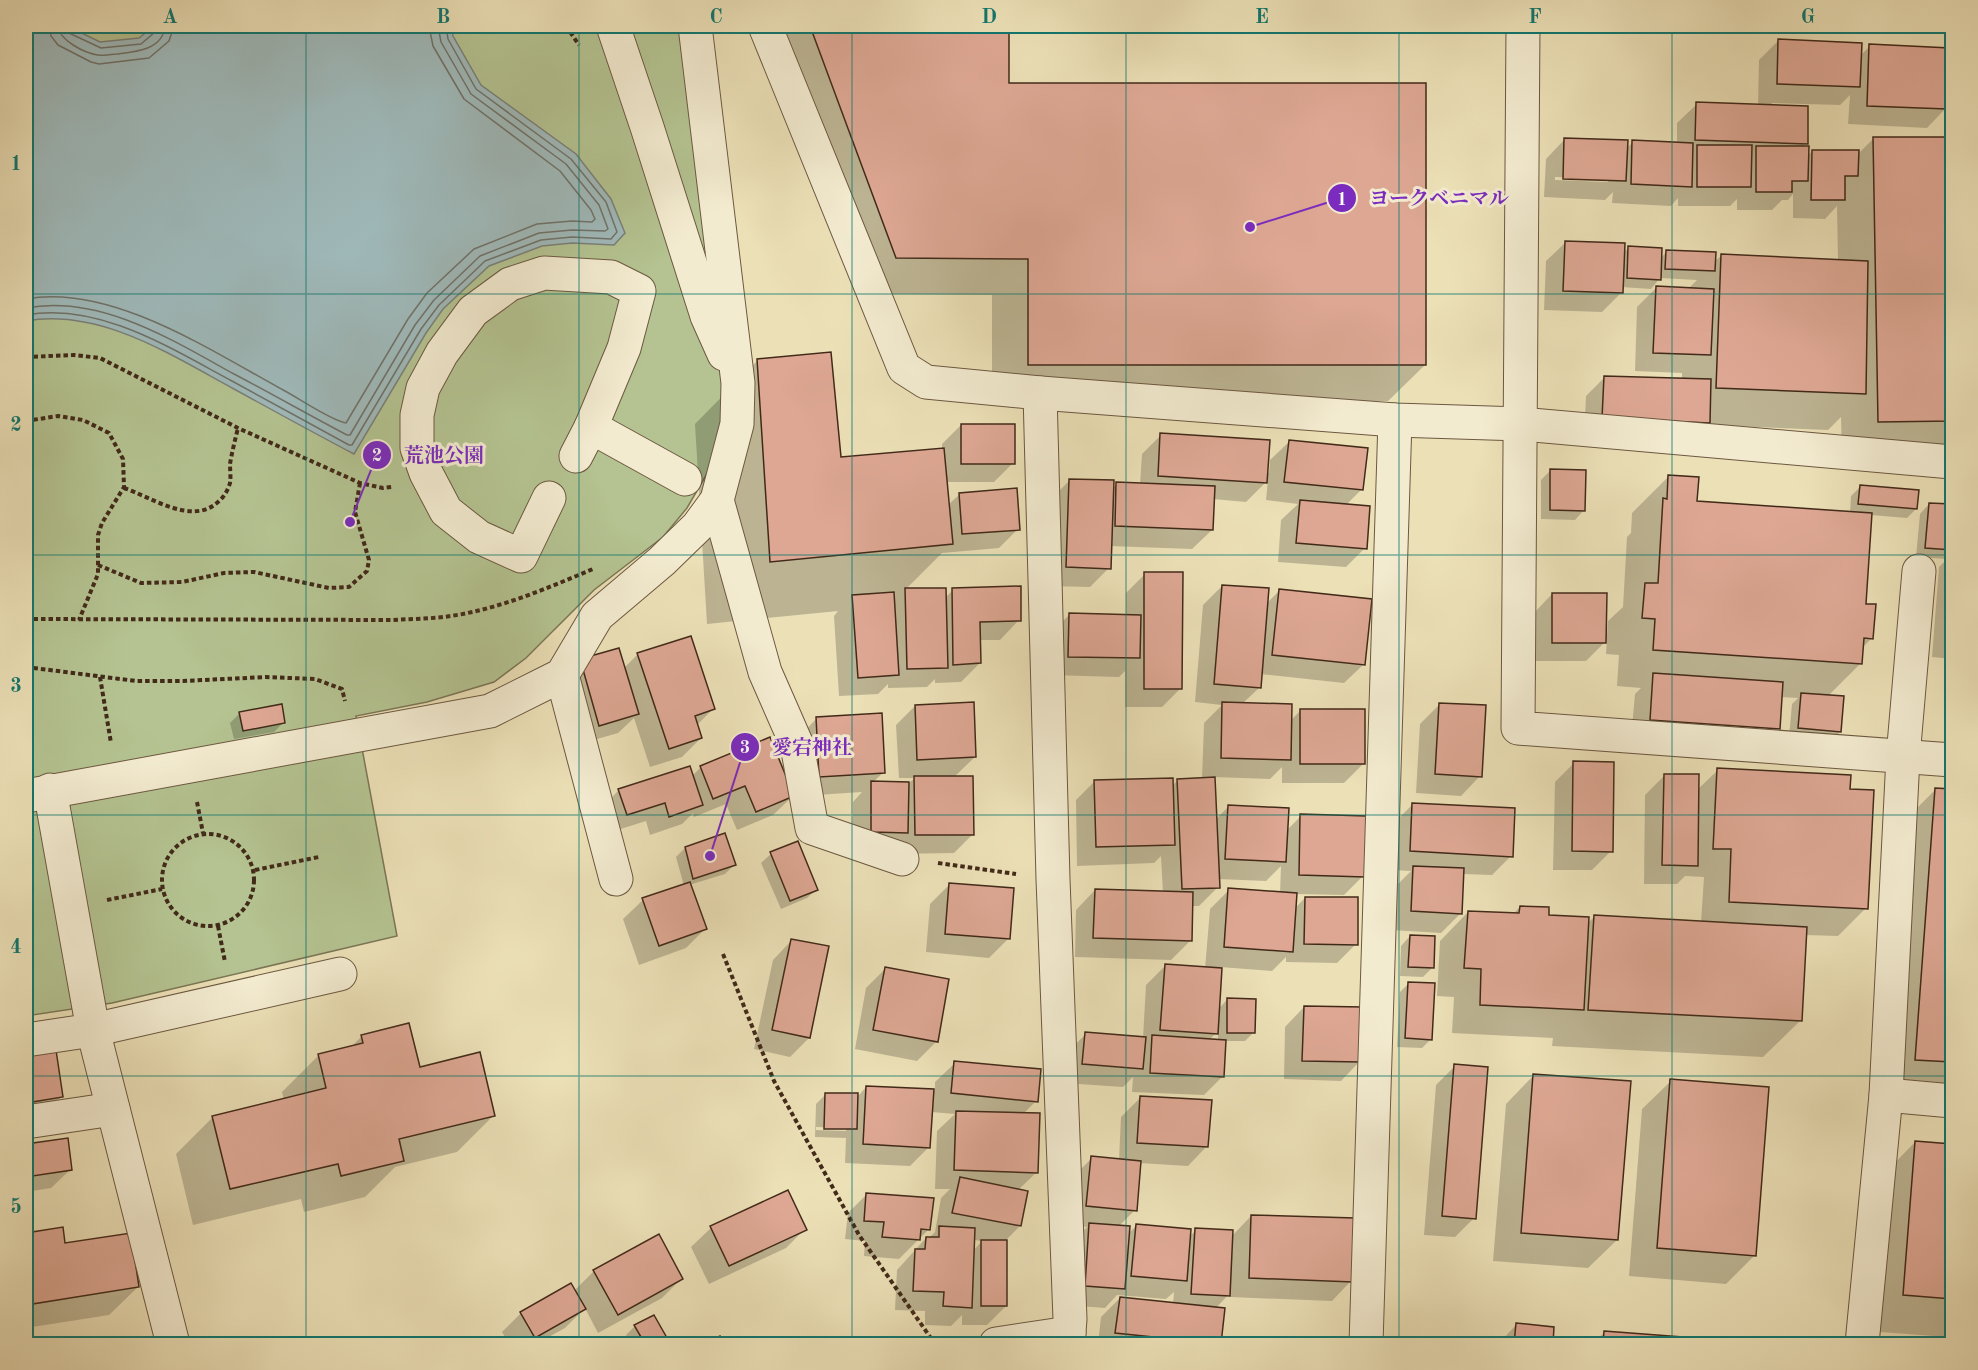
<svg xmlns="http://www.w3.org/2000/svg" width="1978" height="1370" font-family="'Old Standard TT','Noto Serif JP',serif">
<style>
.green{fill:#b4c391;stroke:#7b7655;stroke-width:1.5}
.water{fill:#9fbabb;stroke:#7a807a;stroke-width:1.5}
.shadow{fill:#0003;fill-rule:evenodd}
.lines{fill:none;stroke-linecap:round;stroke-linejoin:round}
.shore{stroke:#70726a;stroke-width:1.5}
.building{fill:#dda793;stroke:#422a19;stroke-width:1.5}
.minor-casing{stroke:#6c5840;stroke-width:35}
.path{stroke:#422a19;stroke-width:4;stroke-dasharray:4.5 3;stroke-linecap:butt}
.minor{stroke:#f3ebd0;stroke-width:33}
.grid{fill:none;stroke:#0f766e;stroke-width:1.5;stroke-opacity:0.55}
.leader{fill:none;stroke:#7b2cbf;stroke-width:2}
.callout-dot{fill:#7b2cbf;stroke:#f3ebd0;stroke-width:2}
.mark-label{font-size:18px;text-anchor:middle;font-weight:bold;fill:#fff}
.callout-label{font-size:20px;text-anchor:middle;font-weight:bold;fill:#7b2cbf;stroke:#f3ebd0;stroke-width:6;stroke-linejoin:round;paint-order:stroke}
.neatline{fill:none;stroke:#0f766e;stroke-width:2}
.grid-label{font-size:20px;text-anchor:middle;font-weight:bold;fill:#0f766e}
</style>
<rect width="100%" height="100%" fill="#ece0b7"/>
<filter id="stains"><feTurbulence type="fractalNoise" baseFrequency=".00333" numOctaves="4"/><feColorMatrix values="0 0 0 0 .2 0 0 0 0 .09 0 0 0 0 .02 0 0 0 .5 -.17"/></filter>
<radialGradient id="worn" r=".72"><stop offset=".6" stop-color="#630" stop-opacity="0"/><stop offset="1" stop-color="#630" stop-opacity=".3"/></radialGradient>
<!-- green -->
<path class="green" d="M26,26H679L727,309L720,435L708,472L687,508L663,537L594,590L526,658L494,682L427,702L356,716L397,936L112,1003L26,1016Z"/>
<!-- water -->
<path class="water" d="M26,26H67L100,42L139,38L154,26H451L453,36L481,85L576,154L611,199L625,233L614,245L572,243L542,246L489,266L443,309L426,333L354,454C314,433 274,411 234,389C171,355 100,308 26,321Z"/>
<!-- shadow -->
<g class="shadow">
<path d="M774,26H1007V84L1425,365L1388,401H992V295L859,294Z"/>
<path d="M1778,41L1860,56L1870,46L1946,108L1927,128L1848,124L1850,95L1840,105L1772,103L1771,106L1806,143L1802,148L1807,157L1812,151L1858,154L1874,138L1952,139V445L1941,456L1842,458L1841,417L1828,430L1706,425L1584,437L1586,396L1605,377L1682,380V373L1635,371L1637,307L1656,288L1688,289L1697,280L1660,278L1651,289L1621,287V293L1602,312L1544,310L1546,261L1566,242L1623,254L1628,248L1661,258L1667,251L1714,262L1722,255L1838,261L1837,206L1825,219L1793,218V194L1788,200H1782L1772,210H1737V199L1730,206H1678V198L1671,206L1612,203L1613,192L1605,200L1544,197L1546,159L1565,139L1626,149L1633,142L1677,144V123L1697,104L1758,106L1759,60ZM1555,177L1608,179V182L1555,180Z"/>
<path d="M758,360L840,459L942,450V444L961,425L1013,463L994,482H946L948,505L960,494L1018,529L999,548L942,553L905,590L945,598L953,590L1019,620L1000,640H979L980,663L961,682L935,683V679L927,687L888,688V684L878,694L839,696L834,616L838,611L707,624L695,424Z"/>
<path d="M1161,435L1269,473L1270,460L1290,441L1362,489L1346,505L1365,548L1346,567L1278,562L1281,520L1298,504L1266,500L1268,480L1246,502L1213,499L1212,530L1192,549L1110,546L1109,568L1090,587L1048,586L1050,500L1069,481L1112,489L1117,484L1140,485L1142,454Z"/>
<path d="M1551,470L1584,510L1575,520L1541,519V480Z"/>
<path d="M1669,476L1695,502L1850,513L1851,496L1861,486L1916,509L1907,518L1871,515L1865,605L1872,638L1862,648L1861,663L1828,696L1840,732L1831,741L1789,737L1792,704L1798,698L1780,697L1778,728L1759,748L1631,738L1635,694L1641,688L1617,686L1619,655L1606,654L1607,640L1586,661H1533V614L1552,594L1607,635L1608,621L1623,607L1627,537L1631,533L1632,513Z"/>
<path d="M1929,504L1952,506V659L1932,657L1939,567L1947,559L1916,557L1920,514Z"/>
<path d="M1145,574L1181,688L1162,707H1125V671L1119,677L1050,675V634L1069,615L1126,616V593Z"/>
<path d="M1222,586L1266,604L1279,591L1364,664L1344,683L1260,674V687L1242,704L1290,721L1301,710L1363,764L1344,783H1282V767L1270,779L1213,777L1215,820L1228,807L1287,830L1301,816L1363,876L1344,895L1295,894L1294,909L1305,898L1356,944L1337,963L1286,962V957L1272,971L1220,967L1218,1009L1227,1000L1254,1032L1245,1041H1225L1223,1076L1204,1095L1132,1092L1133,1077L1123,1087L1064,1083L1066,1053L1086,1034L1143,1038L1146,985L1165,966L1205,969L1210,909L1229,890L1280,893L1281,866L1266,881L1218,879V887L1199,906H1191L1190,941L1171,960L1075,957L1076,910L1095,890L1163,893L1161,856L1154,863L1077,866L1076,800L1095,781L1172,786L1178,780L1202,779L1204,723L1222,705L1195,702L1203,605ZM1218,1031V1041L1209,1040Z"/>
<path d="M638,654L713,709L697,725L701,738L682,757L650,767L634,718L618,733L580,744L561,680L580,661L624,668Z"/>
<path d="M1440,704L1480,776L1461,796L1416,793L1420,724Z"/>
<path d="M915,706L975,757L954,777L973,834L954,853L896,854L852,851L853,802L862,792L801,796L798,738L817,718L883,773L873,782L909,783L915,778H899L896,725Z"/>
<path d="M240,713L284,722L274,732L234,739L230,723Z"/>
<path d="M1574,763L1611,851L1592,870H1553L1555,782Z"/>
<path d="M701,767L793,796L773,815L737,830L726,804L694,817L693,813L682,824L650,835L646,821L608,833L600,809L619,790L692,776Z"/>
<path d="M1718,770L1849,791L1866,908L1838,936L1805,935L1800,1021L1763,1057L1552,1046L1553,1038L1452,1033L1454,997L1437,996L1440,941L1468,912L1513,914L1520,907L1547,917L1587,924L1594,917L1701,922L1704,877L1685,876L1677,884H1644L1645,795L1665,775L1697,790Z"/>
<path d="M1936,789L1952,791V1101L1879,1096L1899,826Z"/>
<path d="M1413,804L1511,856L1492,875L1463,874L1460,914L1441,933L1392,930L1395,887L1411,871L1391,870L1394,823Z"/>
<path d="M798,843L817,889L807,898L781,909L761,863L771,854Z"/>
<path d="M685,848L734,865L725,874L689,885L705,929L686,948L639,965L623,919L643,900L684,886L676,857Z"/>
<path d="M949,885L1008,939L989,958L926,952L930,904Z"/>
<path d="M1410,936L1432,968L1423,977L1400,976L1401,946Z"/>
<path d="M792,940L809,1038L790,1057L754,1049L773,960Z"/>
<path d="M885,969L936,1042L917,1061L855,1049L866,988Z"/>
<path d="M1409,983L1431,1039L1422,1048L1397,1047L1400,992Z"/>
<path d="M1304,1007L1360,1061L1341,1081L1284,1079L1285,1027Z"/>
<path d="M362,1036L419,1068L494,1115L457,1152L395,1167L365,1197L304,1212L301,1199L193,1225L176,1154L213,1117L284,1100L282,1092L319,1055L350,1048Z"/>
<path d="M55,1052L62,1096L43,1115L26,1118V1056Z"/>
<path d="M955,1063L1036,1101L1023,1114L1037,1172L1018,1190L1020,1226L1004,1242L1006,1306L987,1325H962V1315L951,1326L925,1325V1311L895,1310L897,1270L926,1238H929L935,1232L941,1198L950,1189H935L937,1131L955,1114L931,1112L929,1147L910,1166L845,1163L846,1138L815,1137L816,1104L826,1094L859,1095L866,1087L935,1090V1082ZM816,1127L846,1128V1131L816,1130ZM973,1240L982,1241L973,1251Z"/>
<path d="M1455,1066L1474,1218L1455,1237L1424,1235L1436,1085Z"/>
<path d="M1534,1075L1617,1240L1588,1268L1493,1261L1506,1104Z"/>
<path d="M1671,1081L1755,1255L1726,1284L1629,1276L1642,1109Z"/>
<path d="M1140,1098L1207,1146L1188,1166L1139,1163L1135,1210L1119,1226L1128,1234L1136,1226L1189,1237L1196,1230L1232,1236L1251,1216L1351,1281L1332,1301L1230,1297V1293L1215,1309L1223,1310L1219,1344H1098L1101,1317L1122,1296V1298L1173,1304L1174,1292L1166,1299L1117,1295L1105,1308L1066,1305L1070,1243L1087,1227L1068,1225L1073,1177L1092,1158L1119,1160L1121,1117Z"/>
<path d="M66,1139L71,1169L51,1188L26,1192V1145Z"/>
<path d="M1915,1142L1952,1145V1344H1946L1947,1337L1867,1331L1879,1179Z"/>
<path d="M787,1192L805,1229L786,1248L709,1284L691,1247L711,1228Z"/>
<path d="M867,1194L929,1229L899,1259L864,1256L865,1241L845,1239L848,1213Z"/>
<path d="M62,1229L64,1245L138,1287L109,1315L26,1328V1235Z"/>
<path d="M594,1271L681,1279L662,1298L598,1333L585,1308L565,1328L536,1344H509L502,1332L521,1313L574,1291Z"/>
<path d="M1517,1324L1553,1328L1551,1344H1498Z"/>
<path d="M635,1326L665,1337L658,1344H631L626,1335Z"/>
<path d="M1605,1332L1761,1344H1592Z"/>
</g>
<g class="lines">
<!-- shore -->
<g class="shore">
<path d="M49,26L51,36L58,45L91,62L99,64L149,58L169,41L174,26"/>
<path d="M58,26C59,40 84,53 98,55C103,56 111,54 117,54C135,52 163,50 165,26"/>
<path d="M66,26L69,33L101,48L141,44L155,32L157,26"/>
<path d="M26,299C111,283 213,352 285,391C300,399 332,421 346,423L408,319L427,293L474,249L537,224L572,221L592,222L595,219L591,210L560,171L464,99L433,46L429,26"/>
<path d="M26,308C100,294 172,340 234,374C272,394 309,415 347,435H350L415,325L434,300L480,256L539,233L572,230L605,231L608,229L599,205L566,164L471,94L441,42L438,26"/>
<path d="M26,315C99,302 170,348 232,381C271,402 310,424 349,445H352L421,329L439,305L485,261L541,240L572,237L611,239L617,232L606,202L571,159L476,89L448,39L446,26"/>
</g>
</g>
<!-- building -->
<g class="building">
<path d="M810,26H1009V83H1426V365H1028V259L896,258Z"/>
<path d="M1778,39L1862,43L1860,87L1777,84Z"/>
<path d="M1869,44L1950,48L1947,109L1867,106Z"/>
<path d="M1696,102L1808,106V144L1695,140Z"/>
<path d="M1873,137H1952V421L1878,422Z"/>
<path d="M1564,138L1628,140L1626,181L1563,179Z"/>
<path d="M1632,140L1693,143L1692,187L1631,184Z"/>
<path d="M1697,145H1752L1751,187H1697Z"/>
<path d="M1756,146H1809L1808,181H1792V192H1756Z"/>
<path d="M1812,150H1859L1858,176H1845V200H1811Z"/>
<path d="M1565,241L1625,243L1623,293L1563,291Z"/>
<path d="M1628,246L1662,248L1661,280L1627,278Z"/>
<path d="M1666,250L1716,252L1715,271L1665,269Z"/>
<path d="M1721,254L1868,261L1866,394L1716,388Z"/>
<path d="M1656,286L1714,289L1711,355L1653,353Z"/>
<path d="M831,352L841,457L944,448L953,544L770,562L757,359Z"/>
<path d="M1604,376L1711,379L1710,423L1602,418Z"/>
<rect x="961" y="424" width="54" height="40"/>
<path d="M1160,433L1270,440L1267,483L1158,476Z"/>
<path d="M1289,440L1368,448L1363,490L1284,482Z"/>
<path d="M1550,469L1586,470L1585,511L1550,510Z"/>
<path d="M1668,475L1699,477L1697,501L1872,513L1866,604H1876L1873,639L1864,638L1862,664L1653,650L1655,619L1642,618L1645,583H1658L1663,498L1667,499Z"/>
<path d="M1069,479L1114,480L1111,569L1066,567Z"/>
<path d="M1116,482L1215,486L1213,530L1115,526Z"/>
<path d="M1860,485L1919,490L1917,509L1858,504Z"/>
<path d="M1017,488L1020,530L962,534L959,493Z"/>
<path d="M1300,500L1370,506L1367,549L1296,543Z"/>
<path d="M1929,503L1952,504V550L1925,548Z"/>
<path d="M1144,572H1183L1182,689H1144Z"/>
<path d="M1222,585L1269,588L1261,688L1214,684Z"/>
<path d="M1021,586V621L980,622L981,663L953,665L952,588Z"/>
<path d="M905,588H946L948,668L907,669Z"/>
<path d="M1279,589L1372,599L1365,665L1272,655Z"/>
<path d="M894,592L899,675L858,678L852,595Z"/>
<path d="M1552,593H1607L1606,643H1552Z"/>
<path d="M1069,613L1141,615L1140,658L1068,657Z"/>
<path d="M691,636L715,709L695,716L702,738L669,749L637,653Z"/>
<path d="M619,648L639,714L599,726L580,659Z"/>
<path d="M1653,673L1783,682L1780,729L1650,720Z"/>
<path d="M1801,693L1844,696L1841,732L1798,728Z"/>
<path d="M974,702L976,757L917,760L915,705Z"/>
<path d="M1222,702L1292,704L1291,760L1221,758Z"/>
<path d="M1439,703L1486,705L1482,777L1435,774Z"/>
<path d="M282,704L285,723L243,731L239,712Z"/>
<rect x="1300" y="709" width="65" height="55"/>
<path d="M882,713L885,773L819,777L816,717Z"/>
<path d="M770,737L794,796L756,812L745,786L713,799L700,766Z"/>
<path d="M1573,761L1614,762L1613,852L1572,851Z"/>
<path d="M690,766L703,805L669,817L665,803L627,815L618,789Z"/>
<path d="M1717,768L1851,775L1850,789L1874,790L1868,909L1729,902L1731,849H1713Z"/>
<path d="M1664,774H1699L1698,866L1662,865Z"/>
<path d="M914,776H973L974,835H915Z"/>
<path d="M1215,777L1220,888L1182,889L1177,779Z"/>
<path d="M1173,778L1175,845L1096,847L1094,780Z"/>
<path d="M871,781L909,782L908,833L871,832Z"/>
<path d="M1935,788L1952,789V1062L1915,1060Z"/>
<path d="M1412,803L1515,808L1513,857L1410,851Z"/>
<path d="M1228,805L1289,808L1286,862L1225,859Z"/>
<path d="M1300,814L1367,816L1365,877L1299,875Z"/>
<path d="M725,833L736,865L693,879L685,847Z"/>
<path d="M798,841L818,890L790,901L770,852Z"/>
<path d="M1413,866L1464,868L1462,914L1411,911Z"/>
<path d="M690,882L707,929L659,946L642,898Z"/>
<path d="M949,883L1014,888L1010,939L945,934Z"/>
<path d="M1228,888L1297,893L1293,952L1224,947Z"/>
<path d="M1095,889L1193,892L1192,941L1093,938Z"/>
<path d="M1305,897H1358V945L1304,944Z"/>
<path d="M1520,906L1549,907V915L1589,917L1584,1010L1480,1005L1481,969L1464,968L1468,911L1519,913Z"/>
<path d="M1594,915L1807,927L1802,1021L1588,1010Z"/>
<path d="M1410,935L1435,936L1434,968L1408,967Z"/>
<path d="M791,939L829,946L810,1038L772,1030Z"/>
<path d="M1165,964L1222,968L1218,1034L1160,1030Z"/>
<path d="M885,967L949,979L938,1042L873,1030Z"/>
<path d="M1408,982L1435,983L1432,1040L1405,1038Z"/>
<path d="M1227,998L1256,999L1255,1033H1227Z"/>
<path d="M1304,1006L1363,1007L1361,1062L1302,1061Z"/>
<path d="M409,1023L420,1067L480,1052L495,1116L399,1139L404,1161L341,1176L338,1164L230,1189L212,1116L326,1088L318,1054L363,1043L361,1035Z"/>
<path d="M1085,1032L1146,1037L1143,1069L1082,1064Z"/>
<path d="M1152,1035L1226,1040L1224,1077L1150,1073Z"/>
<path d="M56,1050L63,1097L26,1103V1055Z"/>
<path d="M954,1061L1041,1069L1038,1102L951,1093Z"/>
<path d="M1454,1064L1488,1067L1476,1219L1442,1216Z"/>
<path d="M1533,1074L1631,1081L1618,1240L1521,1233Z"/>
<path d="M1670,1079L1769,1087L1756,1256L1657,1248Z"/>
<path d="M866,1086L934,1089L930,1148L863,1144Z"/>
<path d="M825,1093H858L857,1129H824Z"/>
<path d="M1140,1096L1212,1100L1208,1147L1137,1143Z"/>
<path d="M956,1111L1040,1113L1038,1173L954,1170Z"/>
<path d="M68,1138L72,1170L26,1177V1144Z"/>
<path d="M1915,1141L1952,1144V1299L1903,1295Z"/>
<path d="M1091,1156L1141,1161L1137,1211L1086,1206Z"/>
<path d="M960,1177L1028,1191L1021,1226L952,1213Z"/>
<path d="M788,1190L807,1230L729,1266L710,1226Z"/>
<path d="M866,1193L934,1198L930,1230L921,1229L920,1240L882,1237L884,1222L864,1221Z"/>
<path d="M1251,1215L1355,1218L1353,1282L1249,1278Z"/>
<path d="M1089,1223L1130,1226L1125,1289L1085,1286Z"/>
<path d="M1136,1224L1191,1229L1187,1281L1131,1276Z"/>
<path d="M939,1226L975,1228L972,1308L943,1306L944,1292L913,1291L915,1249H925L926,1237H939Z"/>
<path d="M63,1227L65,1243L131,1233L139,1287L26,1305V1233Z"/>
<path d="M1195,1228L1233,1230L1230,1296L1191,1294Z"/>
<path d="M659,1234L683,1279L618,1315L593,1270Z"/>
<rect x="981" y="1240" width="26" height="66"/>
<path d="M571,1283L586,1309L535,1338L520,1312Z"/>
<path d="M1120,1297L1225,1308L1221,1344L1115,1333Z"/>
<path d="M654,1315L667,1338L655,1344H645L634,1325Z"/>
<path d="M1516,1323L1554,1327L1553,1344H1514Z"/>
<path d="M1604,1331L1762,1343V1344H1603Z"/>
<path d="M720,1336L725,1344H704Z"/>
</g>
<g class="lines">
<!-- minor casing -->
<g class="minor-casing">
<g id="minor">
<path d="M613,26L647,127L707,316L724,354"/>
<path d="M765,26L904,368L926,382L1040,393L1395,420L1521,424L1952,462"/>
<path d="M1523,26L1518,728L1952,760"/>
<path d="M1040,393L1053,879L1070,1319L1068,1344"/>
<path d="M591,427L685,479"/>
<path d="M549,498L521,556L479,537L446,511L426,473L417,448V415L423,388L442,353L473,311L510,284L544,273L611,277L639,291L624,348L591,427L576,456"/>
<path d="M717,500L765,672L797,745L812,828L902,859"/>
<path d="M562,675L616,879"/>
<path d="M50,790L93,1030L173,1344"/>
<path d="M26,796L490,711L562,675L597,616L662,561L698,526L717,500L737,424L738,383L695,26"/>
<path d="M26,1040L93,1030L340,974"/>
<path d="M1886,1095L1952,1101"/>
<path d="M26,1122L113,1109"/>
<path d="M996,1344L1069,1333"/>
<path d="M1366,1344L1395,420"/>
<path d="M1862,1344L1886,1095L1903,757L1919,571"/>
</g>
</g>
<!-- path -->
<g class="path">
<path d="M566,26L579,45"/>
<path d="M26,357L74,355L100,358L238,428L360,483L383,488L392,487"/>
<path d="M26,421L58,416L83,420L109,433L123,459L124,487L102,523L98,535V574L79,620"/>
<path d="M124,488C151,497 192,526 218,502C224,497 228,490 230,483C231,477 230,470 230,464C232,452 235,440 238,428"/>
<path d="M98,565L141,583L182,582L224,573L254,572L329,588L349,587L367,571L369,560L355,512L360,483"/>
<path d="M26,619L392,620C409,619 426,619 443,617C495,611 545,589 593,569"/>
<path d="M26,667L136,681H183L266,677L315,679L342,689L345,701"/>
<path d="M100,677L111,743"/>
<path d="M197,802L203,833"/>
<circle cx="208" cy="880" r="46"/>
<path d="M938,863L1016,874"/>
<path d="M255,870L319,857"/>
<path d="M107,900L162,889"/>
<path d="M218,926L225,962"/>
<path d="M723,954L774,1081L859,1235L935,1344"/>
</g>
<!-- minor -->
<use href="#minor" class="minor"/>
</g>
<!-- grid -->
<path class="grid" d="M306,26V1344M579,26V1344M852,26V1344M1126,26V1344M1399,26V1344M1672,26V1344M26,294H1952M26,555H1952M26,815H1952M26,1076H1952"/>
<!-- callouts -->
<path class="leader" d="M1250 227L1342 198M350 522L377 455M710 856L745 747"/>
<g class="callout-dot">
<circle cx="1250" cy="227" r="6"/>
<circle cx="350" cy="522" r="6"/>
<circle cx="710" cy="856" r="6"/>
<circle cx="1342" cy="198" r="15"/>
<circle cx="377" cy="455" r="15"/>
<circle cx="745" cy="747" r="15"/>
</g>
<g class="mark-label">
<text x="1342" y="205">1</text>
<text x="377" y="461">2</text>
<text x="745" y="753">3</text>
</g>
<g class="callout-label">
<text x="1439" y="205">ヨークベニマル</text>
<text x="444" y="462">荒池公園</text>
<text x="812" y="754">愛宕神社</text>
</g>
<!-- margin -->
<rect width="1978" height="1370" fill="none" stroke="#ece0b7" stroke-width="66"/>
<rect x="33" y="33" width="1912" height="1304" class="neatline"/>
<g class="grid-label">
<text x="170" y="23">A</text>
<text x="443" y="23">B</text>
<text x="716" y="23">C</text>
<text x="989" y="23">D</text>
<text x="1262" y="23">E</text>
<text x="1535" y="23">F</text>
<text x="1808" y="23">G</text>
<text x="16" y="170">1</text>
<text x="16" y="431">2</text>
<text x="16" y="692">3</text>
<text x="16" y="953">4</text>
<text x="16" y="1213">5</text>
</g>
<rect width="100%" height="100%" filter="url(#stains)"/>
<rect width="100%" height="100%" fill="url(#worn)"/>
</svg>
